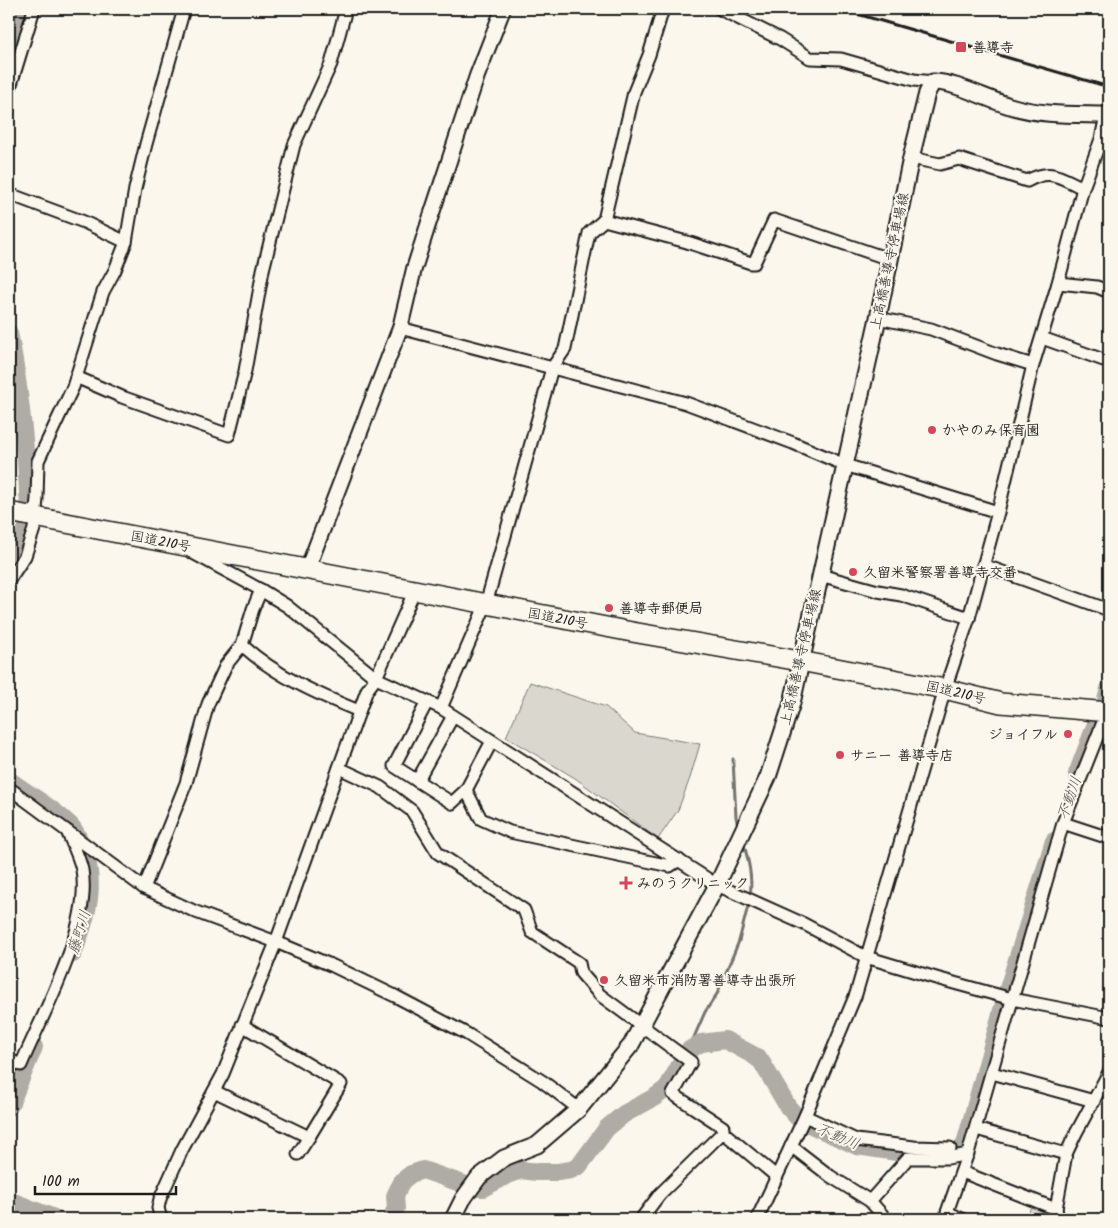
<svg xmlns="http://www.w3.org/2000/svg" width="1118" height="1228" font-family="Kalam,'Klee One',sans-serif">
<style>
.green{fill:#dad7ce;stroke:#7b7a75}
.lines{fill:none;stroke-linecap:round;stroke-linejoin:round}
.stream{stroke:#74726e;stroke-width:3}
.river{stroke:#afaca5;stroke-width:18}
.minor-casing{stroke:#1c1c1c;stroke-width:15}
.tertiary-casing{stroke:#1c1c1c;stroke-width:18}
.secondary-casing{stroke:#1c1c1c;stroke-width:19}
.trunk-casing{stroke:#1c1c1c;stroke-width:22}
.minor{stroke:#fbf7ec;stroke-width:11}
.tertiary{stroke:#fbf7ec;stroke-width:14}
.secondary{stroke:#fbf7ec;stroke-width:15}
.trunk{stroke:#fbf7ec;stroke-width:19}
.rail{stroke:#1c1c1c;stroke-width:3}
.poi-dot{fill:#d1495b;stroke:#fbf7ec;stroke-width:2}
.labels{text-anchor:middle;stroke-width:4;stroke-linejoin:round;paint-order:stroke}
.poi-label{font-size:14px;font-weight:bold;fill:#1c1c1c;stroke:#fbf7ec;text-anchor:start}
.street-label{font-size:14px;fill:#1c1c1c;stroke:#fbf7ec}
.water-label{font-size:15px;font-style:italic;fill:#575653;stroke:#fbf7ec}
</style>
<rect width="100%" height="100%" fill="#fbf7ec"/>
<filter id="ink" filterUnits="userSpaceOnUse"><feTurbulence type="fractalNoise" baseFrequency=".02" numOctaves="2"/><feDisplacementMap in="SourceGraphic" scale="10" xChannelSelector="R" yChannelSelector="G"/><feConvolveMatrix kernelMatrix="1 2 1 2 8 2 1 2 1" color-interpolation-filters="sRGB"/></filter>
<g filter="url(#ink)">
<!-- green -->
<g class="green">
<path d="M530,682L606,707L635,733L700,744L690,778L678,810L658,839L575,778L506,737Z"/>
<path d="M1032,1204L1051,1208L1050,1219H1026Z"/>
</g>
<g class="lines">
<!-- stream -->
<g class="stream">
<path d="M733,759L736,817L738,826"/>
<path d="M743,841C748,859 753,877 750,896"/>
<path d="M688,1051L705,1012L717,994L739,941L749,902"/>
</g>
<!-- river -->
<g class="river">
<path d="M9,41L20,9"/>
<path d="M9,333C21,391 26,451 29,509"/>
<path d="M9,566L19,549L28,524"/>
<path d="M1106,700L1109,689"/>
<path d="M1077,774L1099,716"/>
<path d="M9,780C29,795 54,808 71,826C76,831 79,839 82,846C98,883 87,918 73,954"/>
<path d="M9,1107L34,1047"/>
<path d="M9,1200L57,1219"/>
<path d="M391,1219L396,1208L395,1196L402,1181L411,1174L423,1170L475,1188H483L506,1176L521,1170L537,1172H558L571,1170L579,1166L607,1128L624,1114L655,1097L667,1088L688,1051L701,1043L725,1040L753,1055L761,1061L788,1107L797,1117L807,1123L857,1146L910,1154L942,1153L961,1150L965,1144L1007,992L1054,841"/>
</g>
<!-- minor casing -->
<g class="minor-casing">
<g id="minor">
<path d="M720,9L780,39L810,58L841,59L914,80L933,82"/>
<path d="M9,91L34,9"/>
<path d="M911,158L940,164L959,159L1027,181C1052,168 1059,177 1083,188"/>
<path d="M9,194L84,222L126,242L115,270L103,292L73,387L38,461L37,499L34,529L25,556L9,580"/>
<path d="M604,220L687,242L751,263H754L774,220L889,259"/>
<path d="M126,242L135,189L146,144L184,9"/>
<path d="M1058,283L1097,287L1109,292"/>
<path d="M878,318L931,329L997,354L1033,365"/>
<path d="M400,328L686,403L793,443L845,465L998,512"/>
<path d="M1042,338L1109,362"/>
<path d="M76,377L122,397L229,435L245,371L263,270L294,145L331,64L346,9"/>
<path d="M191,552L261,590L287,606L376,678L441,708L717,885L804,924L866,957L936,978L1012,999L1109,1018"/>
<path d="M983,565L1109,610"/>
<path d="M820,575L878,591L901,595L969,618"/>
<path d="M242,645C276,676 317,694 359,711"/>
<path d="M427,702L394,766L452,803L466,790L492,741"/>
<path d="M441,708L486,604L552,368L565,349L589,233L604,220L634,92L649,55L663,9"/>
<path d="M339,768L380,787L412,811L438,853L524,910L532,932L579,963L581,973L600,995L691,1062L673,1094L723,1127V1132"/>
<path d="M417,781L453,716"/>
<path d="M9,788L144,888L196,912L276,942L333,966L395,996L467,1034L542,1081L579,1109"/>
<path d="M466,790L481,819L510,832L670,866L679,860"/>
<path d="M1063,823L1109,838"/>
<path d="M144,888L186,783L208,704L226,665L242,645L253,609L261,590"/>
<path d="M9,1060L21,1065C43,1013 92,926 82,870C79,856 72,843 67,831"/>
<path d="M992,1073L1094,1101"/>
<path d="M214,1091L309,1137L341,1084L242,1025"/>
<path d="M805,1116L856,1140L914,1147L950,1148"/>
<path d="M976,1129L1066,1154"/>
<path d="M791,1146L830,1176L870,1201L886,1219"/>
<path d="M298,1154L309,1137"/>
<path d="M962,1172L1056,1209"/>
<path d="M870,1201L908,1158H948L968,1154"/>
<path d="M161,1219L158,1208L160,1199L182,1150L223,1074L276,942L367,690L376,678L415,590"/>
<path d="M641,1219L660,1194L723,1132L776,1176"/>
<path d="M757,1219L805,1116L856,994L945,689L969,618L998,512L1033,365L1058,283L1083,188L1101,139L1106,115"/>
<path d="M962,1219L947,1212L969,1150L1063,823L1109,707"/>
<path d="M1058,1219L1056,1209L1066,1154L1076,1133L1109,1072"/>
</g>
</g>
<!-- tertiary casing -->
<g class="tertiary-casing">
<path id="tertiary" d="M307,570L400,328L414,269L428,225L477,76L503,9"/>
</g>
<!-- secondary casing -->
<g class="secondary-casing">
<path id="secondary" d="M453,1219L463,1199L479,1177L504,1158L537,1145L579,1109L631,1045L717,885L768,777L792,703L878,318L911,158L927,93L933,82C956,82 986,99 1010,106C1042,116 1076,114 1109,115"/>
</g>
<!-- trunk casing -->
<g class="trunk-casing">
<path id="trunk" d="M9,512L632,632L800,661L945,689L1001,703L1109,712"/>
</g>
<!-- minor -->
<use href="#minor" class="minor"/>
<!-- tertiary -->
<use href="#tertiary" class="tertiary"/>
<!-- secondary -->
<use href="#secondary" class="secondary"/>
<!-- trunk -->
<use href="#trunk" class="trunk"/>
<!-- rail -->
<path class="rail" d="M840,9L1109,87"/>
</g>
</g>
<!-- markers -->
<g class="poi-dot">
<rect x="955" y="41" width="12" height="12" rx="2.5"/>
<circle cx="932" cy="430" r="5"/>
<circle cx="853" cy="572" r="5"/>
<circle cx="609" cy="608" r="5"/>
<circle cx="1068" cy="734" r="5"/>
<circle cx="840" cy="755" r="5"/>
<path d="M623.5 875.5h5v5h5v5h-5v5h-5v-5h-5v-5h5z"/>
<circle cx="604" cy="980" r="5"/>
</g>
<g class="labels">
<!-- poi labels -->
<g class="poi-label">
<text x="972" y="52">善導寺</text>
<text x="942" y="435">かやのみ保育園</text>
<text x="863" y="577">久留米警察署善導寺交番</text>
<text x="619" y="613">善導寺郵便局</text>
<text x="1058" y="739" text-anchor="end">ジョイフル</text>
<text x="850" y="760">サニー 善導寺店</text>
<text x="637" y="888">みのうクリニック</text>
<text x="614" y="985">久留米市消防署善導寺出張所</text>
</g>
<!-- street labels -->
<g class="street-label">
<text transform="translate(889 261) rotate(-78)" y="5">上高橋善導寺停車場線</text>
<text transform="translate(161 541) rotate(11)" y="5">国道210号</text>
<text transform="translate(558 618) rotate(11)" y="5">国道210号</text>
<text transform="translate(800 657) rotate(-77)" y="5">上高橋善導寺停車場線</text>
<text transform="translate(956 692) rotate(13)" y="5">国道210号</text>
</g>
<!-- water labels -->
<g class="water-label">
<text transform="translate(1069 798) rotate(-70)" y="5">不動川</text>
<text transform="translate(79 932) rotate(-73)" y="5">藤町川</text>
<text transform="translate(838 1136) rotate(23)" y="5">不動川</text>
</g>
</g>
<!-- margin -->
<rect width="1118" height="1228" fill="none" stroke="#fbf7ec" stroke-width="30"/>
<rect x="15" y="15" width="1088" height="1198" fill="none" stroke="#1c1c1c" stroke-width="2" filter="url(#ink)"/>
<!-- scale -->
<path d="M35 1186v8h141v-8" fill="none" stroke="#1c1c1c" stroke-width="2.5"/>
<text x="42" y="1186" font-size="15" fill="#1c1c1c" stroke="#fbf7ec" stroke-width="4" paint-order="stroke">100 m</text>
</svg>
